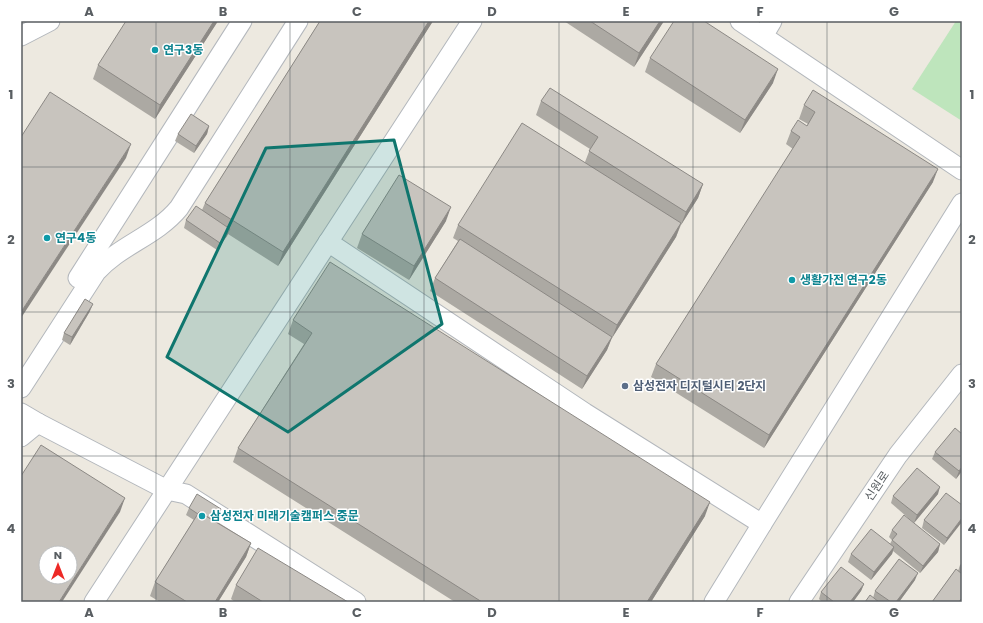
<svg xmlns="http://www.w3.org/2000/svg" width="983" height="623" font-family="Poppins,'Noto Sans KR',sans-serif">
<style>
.green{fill:#bee5bc}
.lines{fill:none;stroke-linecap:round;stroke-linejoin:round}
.minor-casing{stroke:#b3b7bc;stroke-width:21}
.minor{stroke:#fff;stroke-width:19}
.wall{fill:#aca9a3}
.shaded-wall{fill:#8c8985}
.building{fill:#c8c4be;stroke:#8c8985;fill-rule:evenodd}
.marked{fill:#0f766e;fill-opacity:0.2;stroke:#0f766e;stroke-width:3;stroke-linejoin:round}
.grid{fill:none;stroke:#595e62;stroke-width:1;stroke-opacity:0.55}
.culture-dot{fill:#0f9aa8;stroke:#fff;stroke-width:1.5}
.service-dot{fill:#5c6f8a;stroke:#fff;stroke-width:1.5}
.labels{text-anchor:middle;stroke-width:3;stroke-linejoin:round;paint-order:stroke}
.culture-label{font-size:12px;font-weight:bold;fill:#0d838f;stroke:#fff;text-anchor:start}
.service-label{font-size:12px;font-weight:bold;fill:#4e5e75;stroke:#fff;text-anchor:start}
.street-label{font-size:12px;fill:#595e62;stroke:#fff}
.neatline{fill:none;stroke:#595e62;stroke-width:1.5}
.grid-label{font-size:13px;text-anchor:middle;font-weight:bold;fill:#595e62}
</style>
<rect width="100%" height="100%" fill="#ede9e0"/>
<!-- green -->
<path class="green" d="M956,21H962V121L912,89Z"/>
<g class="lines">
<!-- minor casing -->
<g class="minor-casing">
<g id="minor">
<path d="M740,21L962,170"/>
<path d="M21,36L50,21"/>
<path d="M763,36L772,21"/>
<path d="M328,242L585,413L762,524L962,203"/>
<path d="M78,278L242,21"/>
<path d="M21,388L96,272C120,245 156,236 179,208L298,21"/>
<path d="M21,413L38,423L167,490L186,494L356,602"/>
<path d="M21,437L38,423"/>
<path d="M94,602L472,21"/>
<path d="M714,602L762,524"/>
<path d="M799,602L898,455L962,374"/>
</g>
</g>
<!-- minor -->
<use href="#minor" class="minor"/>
</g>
<!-- wall -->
<g class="wall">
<path d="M218,21L155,119L93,79L98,65Z"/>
<path d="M320,21H433L278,266L228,234L217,250L184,228L186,220L202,210L205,203Z"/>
<path d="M564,21H664L634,67Z"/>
<path d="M650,58L773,83L740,133L645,72Z"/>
<path d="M541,101L703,184L698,198L681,225L676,237L612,338L607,350L582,389L430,291L435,278L458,241L453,238L458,225L585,162L590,149L536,115Z"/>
<path d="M804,105L933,182L764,448L651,377L656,364L793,149L786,144L791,131L807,126L808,124L799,119Z"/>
<path d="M209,126L207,134L194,153L175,141L178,134Z"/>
<path d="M446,221L409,280L357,248L362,234Z"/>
<path d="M90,311L70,345L62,340L64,333Z"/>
<path d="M293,320L705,516L651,602H455L233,462L238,448L304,344L288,334Z"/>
<path d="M935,452L962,471L956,479L932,459Z"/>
<path d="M938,494L914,523L891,503L893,496Z"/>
<path d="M962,505L944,545L922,528L924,520Z"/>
<path d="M189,508L219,517L216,521L251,543L246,557L218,602H160L150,596L155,582L194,520L186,515Z"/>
<path d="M892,530L940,544L938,552L920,573L893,551L892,554L871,580L848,562L851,554L890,544L892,540L889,537Z"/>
<path d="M962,563V602H932L956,569L958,571L960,565Z"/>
<path d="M915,580L899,602H865L873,598L875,591Z"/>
<path d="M864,584L861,591L853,602H822L819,599L821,592Z"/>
<path d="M236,585L348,602H235L231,599Z"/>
</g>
<!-- shaded-wall -->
<g class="shaded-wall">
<path d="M214,21H218L155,119L160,105Z"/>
<path d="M429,21H433L278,266L283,252Z"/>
<path d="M660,21H664L634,67L639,53Z"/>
<path d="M778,69L773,83L740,133L745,120Z"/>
<path d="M209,126L207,134L194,153L196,146Z"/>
<path d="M131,144L126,158L21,318V312Z"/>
<path d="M938,169L933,182L764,448L769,435Z"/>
<path d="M703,184L698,198L681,225L686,212Z"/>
<path d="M451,207L446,221L409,280L414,266Z"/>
<path d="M681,223L676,237L612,338L617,325Z"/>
<path d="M230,229L227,236L217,250L220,243Z"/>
<path d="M93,304L90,311L70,345L72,337Z"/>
<path d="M612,337L607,350L582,389L587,376Z"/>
<path d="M962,467V471L956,479L959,471Z"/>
<path d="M940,487L938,494L914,523L917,515Z"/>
<path d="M125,498L120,512L62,602H59Z"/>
<path d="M710,502L705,516L651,602H647Z"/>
<path d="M221,509L219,517L210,530L213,523Z"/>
<path d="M962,518V522L944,545L947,538Z"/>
<path d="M251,543L246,557L218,602H215Z"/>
<path d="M940,544L938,552L920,573L923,566Z"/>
<path d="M894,547L892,554L871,580L874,572Z"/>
<path d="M918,573L915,580L899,602H896Z"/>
<path d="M864,584L861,591L853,602H850Z"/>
</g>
<!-- building -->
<g class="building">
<path d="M126,21H214L160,105L98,65Z"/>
<path d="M320,21H429L283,252L205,203Z"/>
<path d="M590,21H660L639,53Z"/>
<path d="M674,21H704L778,69L745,120L650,58Z"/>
<path d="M550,88L703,184L686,212L589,151L598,137L541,101Z"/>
<path d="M813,90L938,169L769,435L656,364L800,137L791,131L798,120L807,126L815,112L804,105Z"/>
<path d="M50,92L131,144L21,312V137Z"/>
<path d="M191,114L209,126L196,146L178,134Z"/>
<path d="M522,123L681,223L617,325L458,225Z"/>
<path d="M399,175L451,207L414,266L362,234Z"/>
<path d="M196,206L230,229L220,243L186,220Z"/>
<path d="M460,239L612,337L587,376L435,278Z"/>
<path d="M330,262L710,502L647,602H482L238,448L312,333L293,320Z"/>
<path d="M85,299L93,304L72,337L64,333Z"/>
<path d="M955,428L962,434V467L959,471L935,452Z"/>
<path d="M41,445L125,498L59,602H21V476ZM46,553H70V577H46Z"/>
<path d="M917,468L940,487L917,515L893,496Z"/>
<path d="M946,493L962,505V518L947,538L924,520Z"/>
<path d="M197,494L221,509L214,521L199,512L198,514L189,508Z"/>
<path d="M199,512L251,543L215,602H187L155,582Z"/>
<path d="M904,515L940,544L923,566L892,540L897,534L892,530Z"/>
<path d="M871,529L894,547L874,572L851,554Z"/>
<path d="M258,548L348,602H263L236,585Z"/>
<path d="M899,559L918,573L896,602H891L875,591Z"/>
<path d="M841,567L864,584L850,602H834L821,592Z"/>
<path d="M956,569L962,574V598L959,602H932Z"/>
<path d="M870,595L879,602H865Z"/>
</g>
<!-- marked area -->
<path class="marked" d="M394,140L442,324L288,432L167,357L266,148Z"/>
<!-- grid -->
<path class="grid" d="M156,21V602M290,21V602M424,21V602M559,21V602M693,21V602M827,21V602M21,167H962M21,312H962M21,456H962"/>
<!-- markers -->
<g class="culture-dot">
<circle cx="155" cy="50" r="4"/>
<circle cx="47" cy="238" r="4"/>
<circle cx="792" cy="280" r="4"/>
<circle cx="202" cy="516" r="4"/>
</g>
<circle class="service-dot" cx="625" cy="386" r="4"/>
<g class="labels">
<!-- culture labels -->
<g class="culture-label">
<text x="163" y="54">연구3동</text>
<text x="55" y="242">연구4동</text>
<text x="800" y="284">생활가전 연구2동</text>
<text x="210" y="520">삼성전자 미래기술캠퍼스 중문</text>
</g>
<!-- service labels -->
<g class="service-label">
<text x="633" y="390">삼성전자 디지털시티 2단지</text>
</g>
<!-- street labels -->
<g class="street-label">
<text transform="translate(877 486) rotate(-56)" y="4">신원로</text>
</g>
</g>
<!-- border -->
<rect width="983" height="623" fill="none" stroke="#ffffff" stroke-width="44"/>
<!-- north arrow -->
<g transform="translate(58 565)"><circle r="19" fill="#ffffff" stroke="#bdbfc0"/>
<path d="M0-3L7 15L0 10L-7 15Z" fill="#ed2926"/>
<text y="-6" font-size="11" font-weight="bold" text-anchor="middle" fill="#595e62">N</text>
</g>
<rect x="22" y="22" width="939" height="579" class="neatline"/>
<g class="grid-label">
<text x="89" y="16">A</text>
<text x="223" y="16">B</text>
<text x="357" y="16">C</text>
<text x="492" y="16">D</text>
<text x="626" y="16">E</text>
<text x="760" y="16">F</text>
<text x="894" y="16">G</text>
<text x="11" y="99">1</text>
<text x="972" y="99">1</text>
<text x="11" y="244">2</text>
<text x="972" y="244">2</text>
<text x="11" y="388">3</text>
<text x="972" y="388">3</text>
<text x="11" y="533">4</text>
<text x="972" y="533">4</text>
<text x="89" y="617">A</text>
<text x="223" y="617">B</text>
<text x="357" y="617">C</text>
<text x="492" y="617">D</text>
<text x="626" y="617">E</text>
<text x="760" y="617">F</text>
<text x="894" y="617">G</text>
</g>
</svg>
